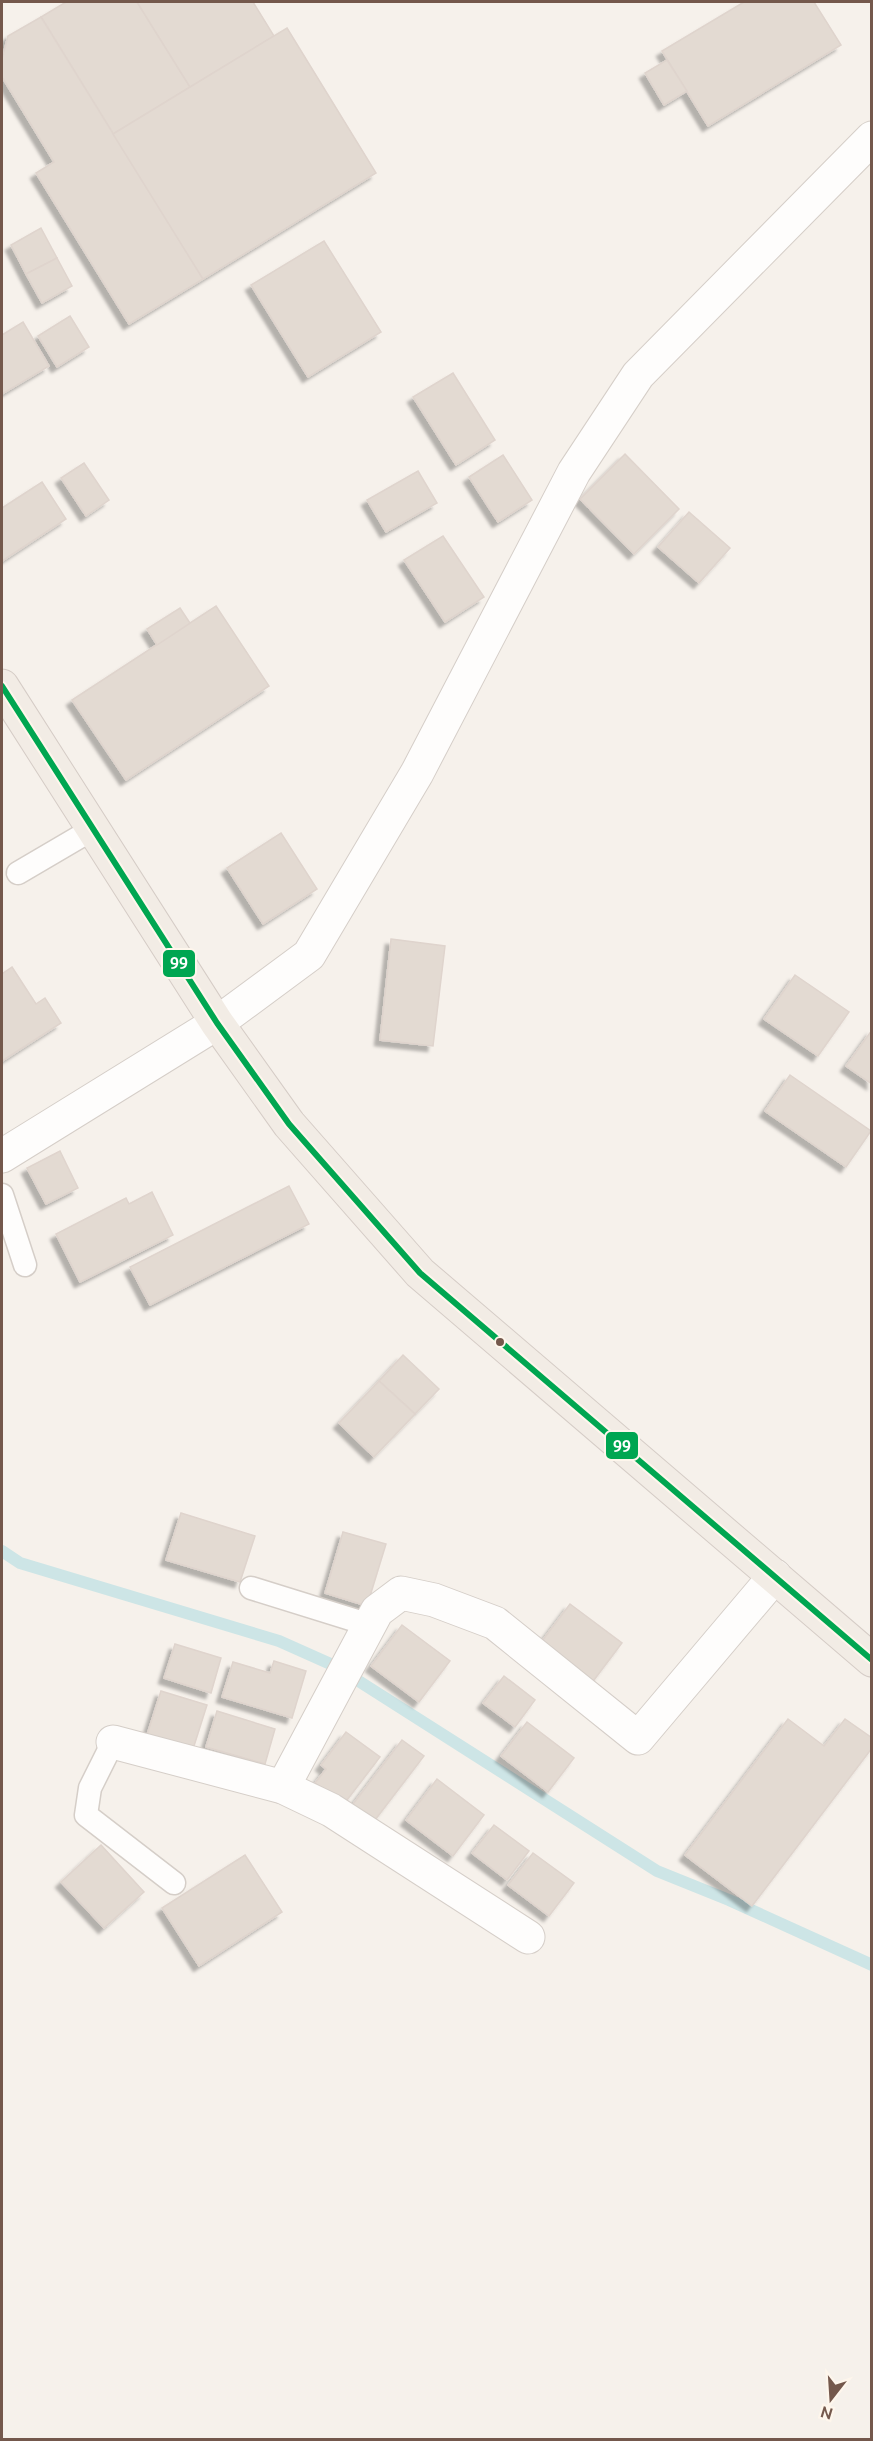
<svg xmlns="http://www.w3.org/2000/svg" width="873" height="2441" font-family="Ubuntu,sans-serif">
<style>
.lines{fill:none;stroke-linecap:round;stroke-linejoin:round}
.stream{stroke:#cde5e6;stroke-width:12}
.building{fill:#e3dad2;stroke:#dfd4cd;stroke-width:1.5;filter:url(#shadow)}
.lane-casing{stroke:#d5cec8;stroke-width:25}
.street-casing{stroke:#d5cec8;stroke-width:35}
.primary-casing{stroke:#d5ccc6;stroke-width:35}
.lane{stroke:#fefdfc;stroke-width:22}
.street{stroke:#fefdfc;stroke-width:33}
.primary{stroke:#f2ece5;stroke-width:33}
.bus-1-casing{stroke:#fef6ec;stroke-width:10}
.bus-1{stroke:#00a651;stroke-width:6}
.bus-dot{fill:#74584c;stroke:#fef6ec;stroke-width:2}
.line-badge{stroke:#fef6ec;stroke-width:2}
.badge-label{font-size:16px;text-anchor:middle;font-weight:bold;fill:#fff}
</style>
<defs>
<filter id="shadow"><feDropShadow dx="-5.5" dy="5.5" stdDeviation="1.5" flood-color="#0004"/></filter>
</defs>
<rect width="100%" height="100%" fill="#f6f1eb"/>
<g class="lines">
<!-- stream -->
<path class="stream" d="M2,1551L20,1563L279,1641L335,1666L657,1871L729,1900L872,1965"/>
</g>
<!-- building -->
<g class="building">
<path d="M66,2H137L190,87L113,134L41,17Z"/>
<path d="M137,2H253L274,36L190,87Z"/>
<path d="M744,2H814L841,45L708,126L662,51Z"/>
<path d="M41,17L203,279L129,324L36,173L54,162L2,77V59L8,36Z"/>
<path d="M287,28L376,173L203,279L113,134Z"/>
<path d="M667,60L687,91L664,105L645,73Z"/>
<path d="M41,228L57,258L26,274L11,245Z"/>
<path d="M324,241L381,332L308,377L251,285Z"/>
<path d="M57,258L72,286L42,303L26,274Z"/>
<path d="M70,316L89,347L57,367L38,336Z"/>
<path d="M23,322L49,366L2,394V335Z"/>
<path d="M453,373L495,440L456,465L413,397Z"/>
<path d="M625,454L679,509L634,554L580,499Z"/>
<path d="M503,455L532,500L498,522L469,477Z"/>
<path d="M84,463L109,500L86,516L61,478Z"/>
<path d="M418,471L437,503L386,532L367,500Z"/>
<path d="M42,482L66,519L2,561V508Z"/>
<path d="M689,512L730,548L699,583L658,547Z"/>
<path d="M443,536L484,597L445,622L404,560Z"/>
<path d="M216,606L269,686L126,780L72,700Z"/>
<path d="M180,608L190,623L157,645L147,629Z"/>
<path d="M281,833L317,889L263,924L227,868Z"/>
<path d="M391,939L445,946L433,1046L380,1040Z"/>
<path d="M12,967L36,1004L45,998L61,1023L2,1061V974Z"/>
<path d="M795,975L849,1012L818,1056L764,1019Z"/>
<path d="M872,1030V1084L846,1066Z"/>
<path d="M790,1075L871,1131L846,1167L765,1111Z"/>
<path d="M60,1151L78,1188L46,1204L27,1168Z"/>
<path d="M289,1186L309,1224L150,1305L130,1267Z"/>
<path d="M152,1192L173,1235L80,1282L56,1234L126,1198L129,1204Z"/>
<path d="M403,1355L439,1389L415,1414L379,1381Z"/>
<path d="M379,1381L415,1414L374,1457L339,1423Z"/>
<path d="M181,1513L255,1536L240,1582L166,1560Z"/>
<path d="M343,1532L386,1544L367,1606L325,1593Z"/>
<path d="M570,1604L622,1643L591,1684L539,1645Z"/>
<path d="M402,1625L450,1661L419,1702L371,1666Z"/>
<path d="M175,1644L221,1658L211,1693L164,1678Z"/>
<path d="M274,1661L306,1671L292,1718L222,1697L233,1662L270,1673Z"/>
<path d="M504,1676L535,1700L515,1727L483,1703Z"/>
<path d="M161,1691L207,1705L193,1749L147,1735Z"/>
<path d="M217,1711L275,1729L265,1764L206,1747Z"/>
<path d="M788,1719L824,1746L845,1719L872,1738V1748L752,1906L685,1855Z"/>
<path d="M527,1722L574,1758L548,1792L501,1756Z"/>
<path d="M346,1732L380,1757L344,1804L315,1783L326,1769L321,1765Z"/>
<path d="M402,1740L424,1756L372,1824L350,1808Z"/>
<path d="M437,1779L484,1815L453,1856L406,1820Z"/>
<path d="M494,1825L529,1851L507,1880L472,1853Z"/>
<path d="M101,1845L144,1892L104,1928L61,1882Z"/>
<path d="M533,1853L574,1883L549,1916L508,1885Z"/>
<path d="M245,1855L282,1912L199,1966L162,1908Z"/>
</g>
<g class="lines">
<!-- lane casing -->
<g class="lane-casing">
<g id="lane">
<path d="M18,873L93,829"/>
<path d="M2,1195L25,1265"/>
<path d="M251,1588L370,1625"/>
<path d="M113,1742L90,1788L86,1815L174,1883"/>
</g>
</g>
<!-- street casing -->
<g class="street-casing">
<g id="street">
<path d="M2,1156L217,1023L309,955L417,773L574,472L638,375L872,138"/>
<path d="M113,1742L283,1787L331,1810L528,1937"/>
<path d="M283,1787L377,1611L401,1593L434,1600L495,1623L638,1738L775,1576"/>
</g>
</g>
<!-- primary casing -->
<g class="primary-casing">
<path id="primary" d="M2,686L217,1023L289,1124L420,1273L872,1660"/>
</g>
<!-- lane -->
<use href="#lane" class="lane"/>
<!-- street -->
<use href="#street" class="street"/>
<!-- primary -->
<use href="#primary" class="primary"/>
<!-- bus-1 casing -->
<g class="bus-1-casing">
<path id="bus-1" d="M2,686L217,1023L289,1124L420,1273L872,1660"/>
</g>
<!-- bus-1 -->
<use href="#bus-1" class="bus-1"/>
</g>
<!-- markers -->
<circle class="bus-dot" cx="500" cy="1342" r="5"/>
<g class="line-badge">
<rect x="162" y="949" width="34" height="29" rx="6" fill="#00a651"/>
<rect x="605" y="1431" width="34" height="29" rx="6" fill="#00a651"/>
</g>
<g class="badge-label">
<text x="179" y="969">99</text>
<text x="622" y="1452">99</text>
</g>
<!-- border -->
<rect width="873" height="2441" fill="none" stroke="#74584c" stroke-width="6"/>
<!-- north arrow -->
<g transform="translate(831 2399) rotate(197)" stroke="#fef6ec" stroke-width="4.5" paint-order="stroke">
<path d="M0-4.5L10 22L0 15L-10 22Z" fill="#74584c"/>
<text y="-9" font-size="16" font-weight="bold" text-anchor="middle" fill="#74584c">N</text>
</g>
</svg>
